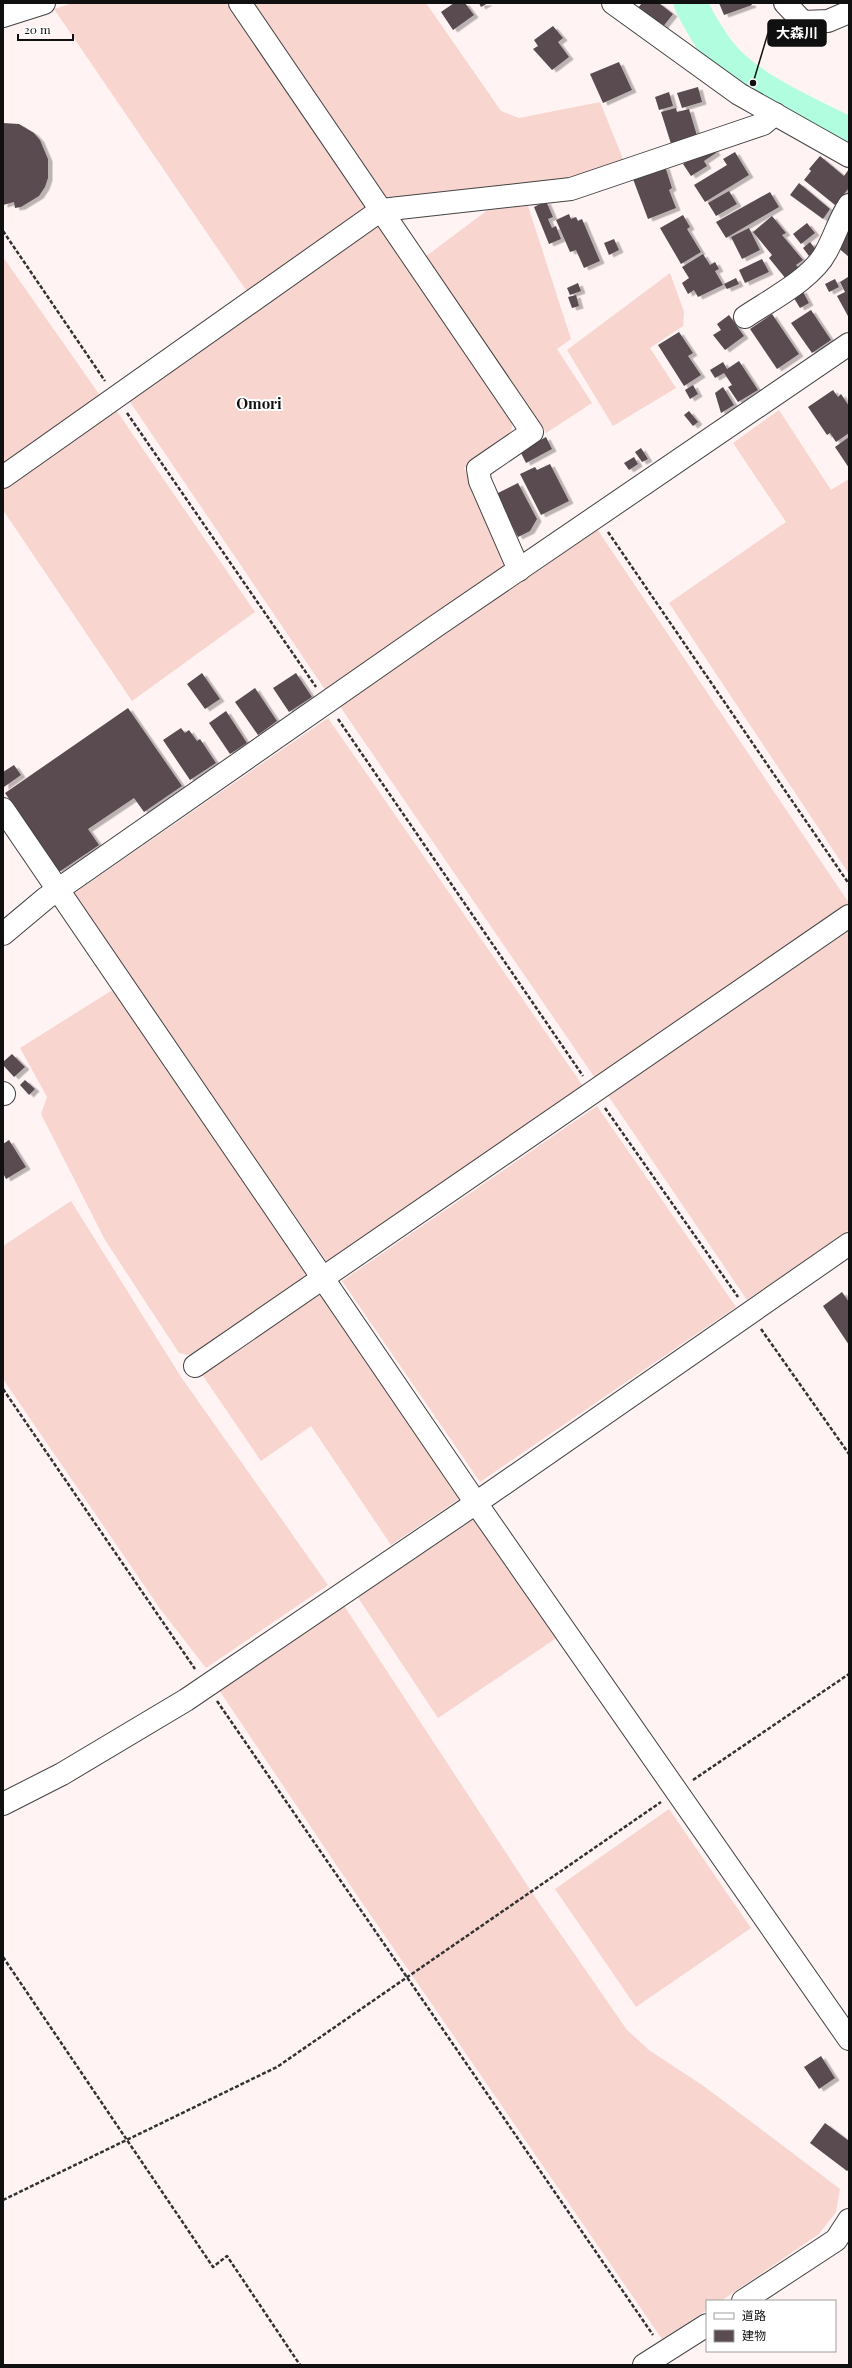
<svg xmlns="http://www.w3.org/2000/svg" width="852" height="2368" font-family="'Playfair Display','Noto Sans JP',serif">
<style>
.farmland{fill:#f9d5cf}
.lines{fill:none;stroke-linecap:round;stroke-linejoin:round}
.river{stroke:#b1fddf;stroke-width:33}
.building{fill:#5a4b51;filter:url(#shadow)}
.minor-casing{stroke:#434343;stroke-width:24}
.path{stroke:#323232;stroke-width:2.5;stroke-dasharray:4 2;stroke-linecap:butt}
.minor{stroke:#fff;stroke-width:22}
.labels{text-anchor:middle;stroke-width:4;stroke-linejoin:round;paint-order:stroke}
.quarter-label{font-size:15px;font-weight:bold;fill:#101010;stroke:#fff}
.leader{fill:none;stroke:#101010;stroke-width:1.5}
.callout-dot{fill:#101010;stroke:#fff;stroke-width:1.5}
.callout{fill:#101010;stroke:#101010;stroke-width:1.5}
.callout-label{font-size:14px;text-anchor:middle;font-weight:bold;fill:#fff}
</style>
<defs>
<filter id="shadow"><feDropShadow dx="4.5" dy="2.5" stdDeviation="0" flood-color="#0004"/></filter>
</defs>
<rect width="100%" height="100%" fill="#fff3f3"/>
<!-- farmland -->
<g class="farmland">
<path d="M73,3H228L371,212L250,296L54,9Z"/>
<path d="M253,3H426L501,111L519,118L600,102L625,164L570,181L388,203Z"/>
<path d="M528,206L571,339L557,349L592,403L546,433L425,257L489,209Z"/>
<path d="M377,219L513,419L511,433L464,468L504,561L503,572L328,694L126,396Z"/>
<path d="M3,257L106,404L3,472Z"/>
<path d="M670,273L684,312L683,326L650,348L676,388L613,426L567,350Z"/>
<path d="M116,410L255,612L132,701L3,510V489Z"/>
<path d="M779,410L831,490L849,479V874L669,603L786,522L733,443Z"/>
<path d="M597,529L849,903L595,1078L339,705Z"/>
<path d="M328,718L585,1089L327,1262L73,894Z"/>
<path d="M849,931V1230L747,1300L607,1094Z"/>
<path d="M114,989L309,1275L190,1355L179,1353L105,1240L41,1114L47,1097L20,1048Z"/>
<path d="M597,1106L736,1307L480,1482L342,1281Z"/>
<path d="M71,1201L181,1377L328,1585L206,1668L161,1610L3,1379V1246Z"/>
<path d="M324,1292L462,1497L391,1545L311,1426L261,1461L201,1373Z"/>
<path d="M466,1516L477,1518L558,1637L438,1718L355,1593Z"/>
<path d="M341,1601L535,1897L627,2030L649,2050L705,2087L840,2189L836,2212L819,2234L721,2301H707V2310L662,2339L339,1869L217,1687Z"/>
<path d="M669,1809L751,1928L636,2007L555,1889Z"/>
</g>
<g class="lines">
<!-- river -->
<path class="river" d="M690,3C699,21 709,39 722,55C750,89 810,114 849,134"/>
</g>
<!-- building -->
<g class="building">
<path d="M454,3H465L474,15L453,30L441,12Z"/>
<path d="M479,3H488L481,7Z"/>
<path d="M642,3H659L673,14L662,28L638,8Z"/>
<path d="M719,3H751L752,5L724,15Z"/>
<path d="M553,26L563,38L558,42L569,57L552,70L533,49L538,46L534,40Z"/>
<path d="M619,62L632,90L603,103L590,74Z"/>
<path d="M698,87L702,102L682,108L677,93Z"/>
<path d="M669,92L673,106L659,110L655,97Z"/>
<path d="M676,108L677,112L689,109L698,139L672,147L661,112Z"/>
<path d="M3,123L19,124L34,133L40,140L48,159V178L45,187L39,196L21,207L15,208L14,202L3,205Z"/>
<path d="M712,146L716,153L704,161L707,166L691,176L683,164Z"/>
<path d="M735,152L749,175L705,202L694,185L727,165L723,159Z"/>
<path d="M820,156L844,176L849,169V188L835,205L804,180L811,171L809,169Z"/>
<path d="M665,166L672,188L669,190L676,208L648,219L633,179Z"/>
<path d="M799,183L830,209L823,219L790,195Z"/>
<path d="M729,191L737,204L716,216L708,203Z"/>
<path d="M770,192L779,207L726,238L716,222Z"/>
<path d="M546,201L553,217L548,219L552,228L556,226L561,239L549,244L534,207Z"/>
<path d="M569,214L571,219L576,217L578,221L582,219L600,261L584,268L576,250L570,252L556,220Z"/>
<path d="M683,215L690,227L687,229L701,252L681,264L660,228Z"/>
<path d="M772,216L786,233L782,235L803,260L796,265L799,268L786,279L769,258L772,255L753,232Z"/>
<path d="M807,223L815,233L801,244L793,234Z"/>
<path d="M749,228L760,250L742,259L731,237Z"/>
<path d="M849,231V257L836,246Z"/>
<path d="M614,239L619,250L609,255L604,243Z"/>
<path d="M810,242L816,250L809,256L803,248Z"/>
<path d="M703,254L710,265L715,262L719,269L715,271L723,285L698,297L694,290L688,294L682,283L689,278L682,267Z"/>
<path d="M762,259L769,272L745,283L739,270Z"/>
<path d="M848,277L849,279V318L837,296L845,292L840,282Z"/>
<path d="M736,278L739,284L727,289L724,284Z"/>
<path d="M835,279L839,287L829,292L825,284Z"/>
<path d="M578,283L581,291L570,295L567,288Z"/>
<path d="M802,290L809,303L800,308L792,295Z"/>
<path d="M576,295L579,306L572,308L568,297Z"/>
<path d="M811,310L831,340L812,353L791,323Z"/>
<path d="M772,314L799,354L777,369L750,329Z"/>
<path d="M729,315L744,336L725,350L713,335L721,330L717,324Z"/>
<path d="M679,332L693,353L688,356L701,375L684,386L658,345Z"/>
<path d="M739,361L758,390L738,402L728,387L732,385L724,373L715,378L710,370L723,362L727,369Z"/>
<path d="M693,385L698,394L690,399L685,390Z"/>
<path d="M723,387L734,405L721,413L715,393Z"/>
<path d="M833,390L838,397L841,394L849,406V433L836,442L830,433L827,435L808,407Z"/>
<path d="M689,411L698,422L693,426L684,415Z"/>
<path d="M546,437L552,449L526,463L520,451Z"/>
<path d="M849,437V468L835,447Z"/>
<path d="M641,448L648,459L642,462L635,452Z"/>
<path d="M634,457L638,464L629,470L624,463Z"/>
<path d="M550,464L569,501L541,515L520,474L535,467L537,470Z"/>
<path d="M518,483L537,519L530,531L518,537L496,494Z"/>
<path d="M202,673L220,699L205,709L187,684Z"/>
<path d="M296,673L312,697L289,712L273,688Z"/>
<path d="M255,688L277,721L258,735L235,702Z"/>
<path d="M128,708L182,786L144,812L134,798L88,829L99,845L59,872L5,793Z"/>
<path d="M226,711L247,743L230,754L209,723Z"/>
<path d="M181,728L185,733L189,730L197,741L200,739L216,763L190,780L163,740Z"/>
<path d="M14,765L21,775L4,787L3,772Z"/>
<path d="M12,1054L25,1067L14,1077L3,1065V1062Z"/>
<path d="M25,1080L35,1089L29,1095L20,1085Z"/>
<path d="M9,1140L26,1167L6,1179L3,1173V1144Z"/>
<path d="M842,1292L849,1302V1345L823,1306Z"/>
<path d="M821,2056L835,2078L819,2089L804,2067Z"/>
<path d="M825,2123L849,2141V2169L847,2171L810,2143Z"/>
</g>
<g class="lines">
<!-- minor casing -->
<g class="minor-casing">
<g id="minor">
<path d="M240,3L532,432L478,469L480,481L519,570"/>
<path d="M613,3L739,94L849,156"/>
<path d="M785,3L803,22L828,21L849,12"/>
<path d="M3,16L44,3"/>
<path d="M745,317C770,300 812,279 826,252C835,236 839,220 849,205"/>
<path d="M3,477L381,210L571,189L763,124L775,114"/>
<path d="M3,809L476,1503L849,2039"/>
<path d="M3,934L46,898L436,626L849,344"/>
<path d="M3,1093L4,1094"/>
<path d="M195,1366L849,916"/>
<path d="M3,1804L62,1774L186,1700L476,1503L849,1244"/>
<path d="M743,2301L836,2240L849,2220"/>
<path d="M644,2365L707,2325"/>
</g>
</g>
<!-- path -->
<g class="path">
<path d="M3,231L105,381"/>
<path d="M127,413L316,687"/>
<path d="M608,532L849,884"/>
<path d="M338,719L583,1076"/>
<path d="M605,1108L738,1297"/>
<path d="M761,1329L849,1454"/>
<path d="M3,1389L195,1669"/>
<path d="M217,1701L653,2335"/>
<path d="M693,1780L849,1674"/>
<path d="M3,1957L213,2267L227,2256L300,2365"/>
<path d="M3,2200L277,2067L661,1802"/>
</g>
<!-- minor -->
<use href="#minor" class="minor"/>
</g>
<g class="labels">
<!-- quarter labels -->
<g class="quarter-label">
<text x="259" y="409">Omori</text>
</g>
</g>
<!-- callouts -->
<path class="leader" d="M753 83L768 33"/>
<circle class="callout-dot" cx="753" cy="83" r="4"/>
<rect class="callout" x="768" y="20" width="58" height="26" rx="4"/>
<g class="callout-label">
<text x="797" y="38">大森川</text>
</g>
<!-- border -->
<rect width="852" height="2368" fill="none" stroke="#101010" stroke-width="8"/>
<!-- legend -->
<rect x="706" y="2300" width="130" height="52" fill="#ffffff" stroke="#9f9f9f"/>
<rect x="714" y="2313" width="20" height="6" fill="#ffffff" stroke="#9f9f9f"/>
<text x="742" y="2320" font-size="12" fill="#101010">道路</text>
<rect x="714" y="2330" width="20" height="12" fill="#5a4b51" stroke="#9f9f9f"/>
<text x="742" y="2340" font-size="12" fill="#101010">建物</text>
<!-- scale -->
<path d="M18 34v6h55v-6" fill="none" stroke="#101010" stroke-width="2"/>
<text x="24" y="34" font-size="12" fill="#101010" stroke="#ffffff" stroke-width="3" paint-order="stroke">20 m</text>
</svg>
